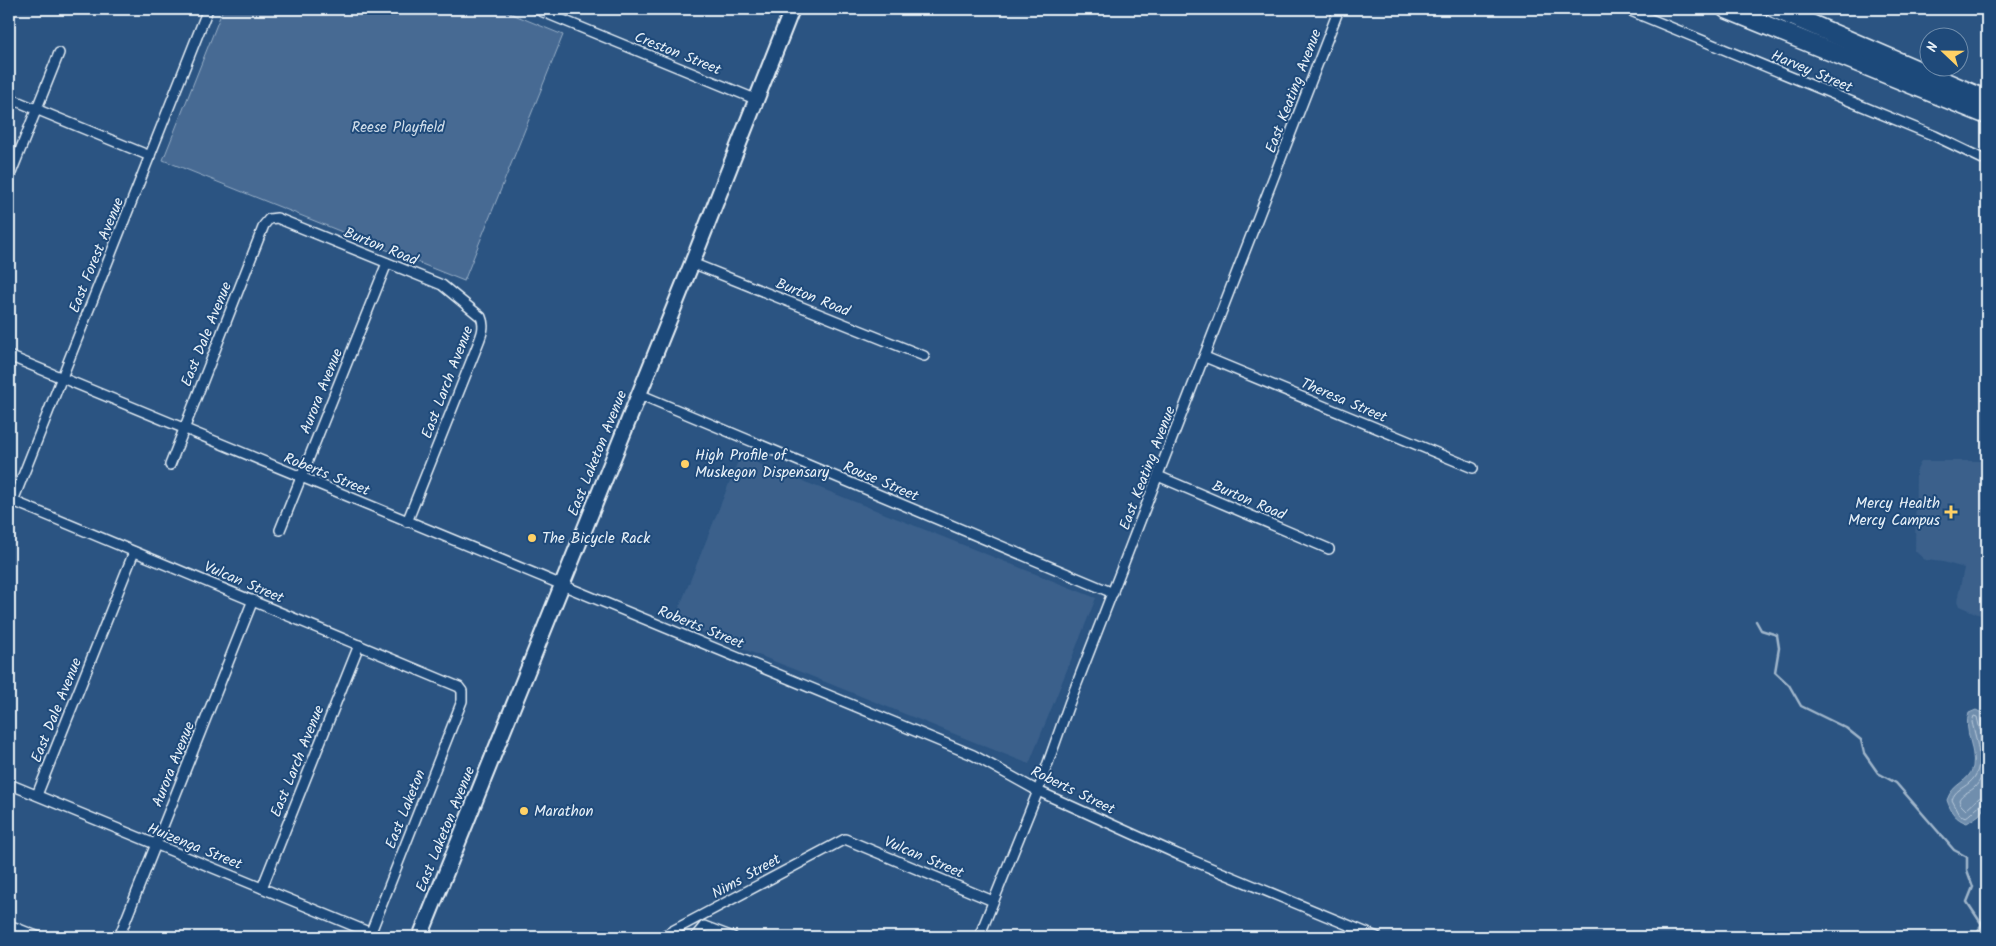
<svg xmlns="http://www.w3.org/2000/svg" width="1996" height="946" font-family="Kalam,sans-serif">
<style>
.built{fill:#3a608b}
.green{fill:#476b93;stroke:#98aec6}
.water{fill:#708ead;stroke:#a0b6cb}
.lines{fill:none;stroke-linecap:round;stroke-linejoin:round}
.shore{stroke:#b8c9da;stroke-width:1}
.stream{stroke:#a0b6cb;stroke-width:2.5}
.street-casing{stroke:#e8f1f8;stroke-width:12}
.secondary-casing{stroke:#e8f1f8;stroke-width:18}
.highway-casing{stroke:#e8f1f8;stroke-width:21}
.street{stroke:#1f4a7a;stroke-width:9}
.secondary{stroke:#1f4a7a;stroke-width:14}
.highway{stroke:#1f4a7a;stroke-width:18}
.poi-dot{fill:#ffd166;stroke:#1f4a7a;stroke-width:2}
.labels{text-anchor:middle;stroke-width:4;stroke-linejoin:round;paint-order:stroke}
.street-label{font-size:15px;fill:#e8f1f8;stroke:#1f4a7a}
.park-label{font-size:15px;fill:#d0dde9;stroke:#1f4a7a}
.poi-label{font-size:15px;fill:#e8f1f8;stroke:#1f4a7a;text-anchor:start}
</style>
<rect width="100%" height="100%" fill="#2b5482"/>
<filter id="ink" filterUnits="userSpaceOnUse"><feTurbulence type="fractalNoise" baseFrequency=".02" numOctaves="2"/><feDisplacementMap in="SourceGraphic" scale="10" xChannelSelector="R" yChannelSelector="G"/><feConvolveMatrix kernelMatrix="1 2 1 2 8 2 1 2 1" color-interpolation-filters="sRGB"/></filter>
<g filter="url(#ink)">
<!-- built -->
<g class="built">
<path d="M740,456L1096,598L1029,764L674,621Z"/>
<path d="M1921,461H1987V618L1959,606L1957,601L1964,568L1943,562L1925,560L1915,551L1916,472Z"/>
</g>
<!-- green -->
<path class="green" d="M223,9H500L563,35L464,281L163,160Z"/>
<!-- water -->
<path class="water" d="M1976,710L1982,713L1983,726L1987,728V804L1979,815L1967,823C1955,819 1951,812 1947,800C1953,782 1969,783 1973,767C1976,748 1963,730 1969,713Z"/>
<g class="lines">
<!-- shore -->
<g class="shore">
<path d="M1987,732L1980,730L1977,717L1974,716L1972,722C1976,740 1987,769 1969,783C1962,789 1955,790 1952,800L1960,815L1966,817C1973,813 1979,802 1987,802"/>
<path d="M1987,739L1983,741C1986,756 1987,775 1974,788C1968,793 1962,793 1959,800L1961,805L1966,810L1979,798L1987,795"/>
</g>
<!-- stream -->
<g class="stream">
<path d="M1756,621L1761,630L1777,635L1779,648L1775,672L1789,685L1801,706L1846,728L1861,740L1864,753L1878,773L1896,783L1954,850L1967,857V870L1973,887L1967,902L1981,923"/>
<path d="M1976,937L1987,911"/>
</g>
<!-- street casing -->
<g class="street-casing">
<g id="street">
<path d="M536,9L755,99"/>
<path d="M1626,9L1935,136L1987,161"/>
<path d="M9,98L150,156"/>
<path d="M9,178L59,53"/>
<path d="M692,263L924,356"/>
<path d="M9,356L973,755L1038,791L1177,854L1377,937"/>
<path d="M1205,357L1473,468"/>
<path d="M639,394L1113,593"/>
<path d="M170,465L264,225L269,219L277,218L442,285L481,317C486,328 480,338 476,349L407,522"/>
<path d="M1158,476L1329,549"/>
<path d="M13,501L459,687L462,691V701L369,937"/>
<path d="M9,511L208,9"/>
<path d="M280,530L387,263"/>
<path d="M9,784L371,933"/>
<path d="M37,795L134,552"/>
<path d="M262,888L359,645"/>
<path d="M9,925L39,937"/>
<path d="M119,937L253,600"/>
<path d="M661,937L845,839L993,901"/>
<path d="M695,937L704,926L733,937"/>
<path d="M979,937L1038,791L1069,704L1339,9"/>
</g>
</g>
<!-- secondary casing -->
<g class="secondary-casing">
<path id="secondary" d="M420,937L692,263L792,9"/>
</g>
<!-- highway casing -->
<g class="highway-casing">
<g id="highway">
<path d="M1726,9L1987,115"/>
<path d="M1776,9L1987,100"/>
</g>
</g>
<!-- street -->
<use href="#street" class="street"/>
<!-- secondary -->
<use href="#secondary" class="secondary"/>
<!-- highway -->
<use href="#highway" class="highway"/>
</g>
</g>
<!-- markers -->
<g class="poi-dot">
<circle cx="685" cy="464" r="5"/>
<path d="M1948.5 504.5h5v5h5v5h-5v5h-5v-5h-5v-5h5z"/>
<circle cx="532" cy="538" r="5"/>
<circle cx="524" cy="811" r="5"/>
</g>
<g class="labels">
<!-- street labels -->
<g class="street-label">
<text transform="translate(678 53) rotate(22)" y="5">Creston Street</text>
<text transform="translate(1812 71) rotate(23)" y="5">Harvey Street</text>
<text transform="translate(1293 91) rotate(-69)" y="5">East Keating Avenue</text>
<text transform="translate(381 246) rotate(22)" y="5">Burton Road</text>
<text transform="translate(96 255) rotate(-68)" y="5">East Forest Avenue</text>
<text transform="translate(813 297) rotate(22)" y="5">Burton Road</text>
<text transform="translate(206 334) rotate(-68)" y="5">East Dale Avenue</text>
<text transform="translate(447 382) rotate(-69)" y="5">East Larch Avenue</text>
<text transform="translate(321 391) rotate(-68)" y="5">Aurora Avenue</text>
<text transform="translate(1344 400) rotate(23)" y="5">Theresa Street</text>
<text transform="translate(597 453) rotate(-68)" y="5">East Laketon Avenue</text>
<text transform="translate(1147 468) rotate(-69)" y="5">East Keating Avenue</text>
<text transform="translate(327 474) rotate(22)" y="5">Roberts Street</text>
<text transform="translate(881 481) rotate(23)" y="5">Rouse Street</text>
<text transform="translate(1249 500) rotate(23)" y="5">Burton Road</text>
<text transform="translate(244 582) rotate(23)" y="5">Vulcan Street</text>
<text transform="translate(701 627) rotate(22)" y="5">Roberts Street</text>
<text transform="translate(56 710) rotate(-68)" y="5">East Dale Avenue</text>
<text transform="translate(297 761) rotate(-68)" y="5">East Larch Avenue</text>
<text transform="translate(173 764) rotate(-68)" y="5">Aurora Avenue</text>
<text transform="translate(1073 790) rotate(26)" y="5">Roberts Street</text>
<text transform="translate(405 809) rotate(-68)" y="5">East Laketon</text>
<text transform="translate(445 829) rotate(-68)" y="5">East Laketon Avenue</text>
<text transform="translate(195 846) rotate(22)" y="5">Huizenga Street</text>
<text transform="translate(924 857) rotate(23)" y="5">Vulcan Street</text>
<text transform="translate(746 876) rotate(-29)" y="5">Nims Street</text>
</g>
<!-- park labels -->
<g class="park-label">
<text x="398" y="132">Reese Playfield</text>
</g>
<!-- poi labels -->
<g class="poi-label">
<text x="695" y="460">High Profile of<tspan x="695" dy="17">Muskegon Dispensary</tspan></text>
<text x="1940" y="508" text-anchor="end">Mercy Health<tspan x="1940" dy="17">Mercy Campus</tspan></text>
<text x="542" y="543">The Bicycle Rack</text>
<text x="534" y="816">Marathon</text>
</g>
</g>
<!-- margin -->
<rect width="1996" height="946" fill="none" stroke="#1f4a7a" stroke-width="30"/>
<rect x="15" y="15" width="1966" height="916" fill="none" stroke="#e8f1f8" stroke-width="2" filter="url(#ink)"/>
<!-- north arrow -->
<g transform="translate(1944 52) rotate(292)"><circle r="24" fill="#1f4a7a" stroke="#6f8dac"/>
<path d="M0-4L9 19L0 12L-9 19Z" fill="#ffd166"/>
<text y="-8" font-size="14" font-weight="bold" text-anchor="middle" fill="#e8f1f8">N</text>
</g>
</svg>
